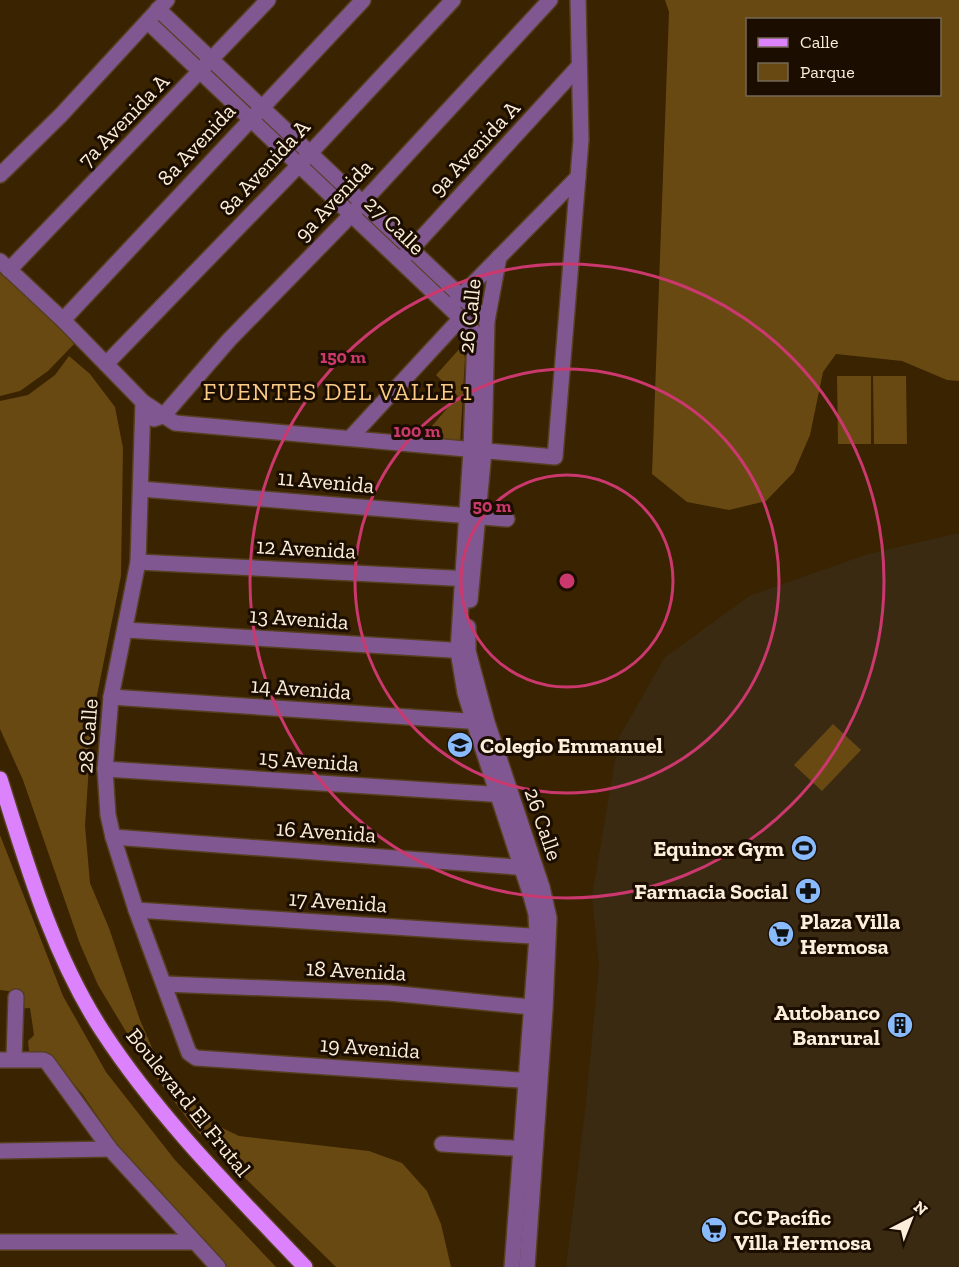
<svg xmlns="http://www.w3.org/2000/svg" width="959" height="1267" font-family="'Zilla Slab',serif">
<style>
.built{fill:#3a2a12}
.green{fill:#694912;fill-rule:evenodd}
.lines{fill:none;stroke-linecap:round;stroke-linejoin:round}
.street-casing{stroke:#543f1f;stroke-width:18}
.primary-casing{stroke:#543f1f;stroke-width:18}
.street{stroke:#815792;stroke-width:15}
.primary{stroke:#db82fc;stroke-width:15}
.ring{fill:none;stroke:#cb386e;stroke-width:3}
.labels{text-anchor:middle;stroke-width:6;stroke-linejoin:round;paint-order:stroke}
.street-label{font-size:22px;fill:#fceeda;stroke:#1b0e00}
.poi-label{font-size:22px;font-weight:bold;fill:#fceeda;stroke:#1b0e00;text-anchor:start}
.neighbourhood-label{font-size:24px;letter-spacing:1.5px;fill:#fbcc87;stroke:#1b0e00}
.centre{fill:#cb386e;stroke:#1b0e00;stroke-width:3}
.ring-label{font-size:18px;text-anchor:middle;font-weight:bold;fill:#cb386e;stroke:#1b0e00;stroke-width:6;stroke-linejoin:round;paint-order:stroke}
</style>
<rect width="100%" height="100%" fill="#392300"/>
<!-- built -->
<path class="built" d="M959,533V1267H566L586,1102L599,965L592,896L619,737L665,657L751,595L868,554Z"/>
<!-- green -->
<g class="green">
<path d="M665,0H959V381L947,380L902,361L836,354L823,372L810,435L794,472L766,501L729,510L687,502L652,474L669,12ZM748,20H940V94H748Z"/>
<path d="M0,268L76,342L48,371L20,391L0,396Z"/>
<path d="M462,346L465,358L460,444L418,442L458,396L436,375Z"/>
<path d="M69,356L90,374L115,407L123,448L121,576L92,720L85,826L90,883L109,928L140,1020L156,1057L187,1097L212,1123L239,1136L369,1151L402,1163L427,1191L441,1224L451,1267H336L195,1129L143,1060L98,985L80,944L23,780L0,729V401L28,395L55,375Z"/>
<path d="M871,376V444H838L837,376Z"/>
<path d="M873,376H906L907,444H874Z"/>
<path d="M833,724L861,750L822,791L794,765Z"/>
<path d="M0,835L63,996L106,1072L175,1160L276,1267H223L131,1166L83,1095L62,1070L38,1058L29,1051L28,1041L34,1035L30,1008L16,1009L15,992L0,990Z"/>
</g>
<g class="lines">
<!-- street casing -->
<g class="street-casing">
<g id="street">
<path d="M158,9L487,321"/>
<path d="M148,22L469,326L475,334L471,450L458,651L465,693L474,722L531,896L536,914L537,936L512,1267"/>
<path d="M0,175L61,115L167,0"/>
<path d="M405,256L579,66"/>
<path d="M0,261L63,320L143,402L175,423L555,457L581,140L578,0"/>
<path d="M9,270L268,0"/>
<path d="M456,301L578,177"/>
<path d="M63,320L363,0"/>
<path d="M106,364L299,165L453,0"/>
<path d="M143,402L138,562L111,697L105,769L108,815L113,837L136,910L189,1053L196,1058L534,1081"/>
<path d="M154,419L163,416L229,340L352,214L550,0"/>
<path d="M351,437L461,318"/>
<path d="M141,489L507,519"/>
<path d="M138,562L471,579"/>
<path d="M470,600L484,451L487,321L499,257"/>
<path d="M468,627V651L487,722L542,887L549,918L545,1009L527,1267"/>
<path d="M126,630L467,651"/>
<path d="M111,697L482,722"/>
<path d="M105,769L506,795"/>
<path d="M113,837L529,868"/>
<path d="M136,910L546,937"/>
<path d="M164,984L389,993L541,1008"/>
<path d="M14,1059L16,997"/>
<path d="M0,1060H43L47,1062L110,1149L218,1267"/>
<path d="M442,1144L529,1149"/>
<path d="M0,1151L110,1149"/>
<path d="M0,1242H193"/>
</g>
</g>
<!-- primary casing -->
<g class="primary-casing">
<path id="primary" d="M0,779C27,865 53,956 103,1032C160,1119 234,1192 305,1267"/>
</g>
<!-- street -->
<use href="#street" class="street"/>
<!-- primary -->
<use href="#primary" class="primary"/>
</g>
<!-- distance rings -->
<g class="ring">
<circle cx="567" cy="581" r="106"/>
<circle cx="567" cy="581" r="212"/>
<circle cx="567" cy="581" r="317"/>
</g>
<!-- icons -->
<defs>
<g id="school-disc" transform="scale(1.35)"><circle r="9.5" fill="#89bafc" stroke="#1b0e00"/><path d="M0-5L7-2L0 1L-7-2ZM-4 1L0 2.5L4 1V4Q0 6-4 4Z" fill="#111"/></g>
<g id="stadium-disc" transform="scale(1.35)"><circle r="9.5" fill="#89bafc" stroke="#1b0e00"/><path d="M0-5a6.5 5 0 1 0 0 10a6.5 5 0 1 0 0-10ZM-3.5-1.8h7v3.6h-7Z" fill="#111"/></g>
<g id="pharmacy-disc" transform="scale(1.35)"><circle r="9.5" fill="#89bafc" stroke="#1b0e00"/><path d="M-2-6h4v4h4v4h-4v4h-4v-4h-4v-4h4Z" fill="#111"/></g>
<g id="supermarket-disc" transform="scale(1.35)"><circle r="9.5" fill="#89bafc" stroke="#1b0e00"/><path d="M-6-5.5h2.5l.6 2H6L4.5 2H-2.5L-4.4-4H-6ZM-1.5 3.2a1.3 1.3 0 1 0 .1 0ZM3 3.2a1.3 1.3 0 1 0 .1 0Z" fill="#111"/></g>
<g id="building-disc" transform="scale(1.35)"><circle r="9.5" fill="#89bafc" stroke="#1b0e00"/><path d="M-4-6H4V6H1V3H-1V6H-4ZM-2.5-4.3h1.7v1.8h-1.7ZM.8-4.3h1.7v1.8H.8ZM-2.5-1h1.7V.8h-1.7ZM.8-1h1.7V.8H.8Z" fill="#111"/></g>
</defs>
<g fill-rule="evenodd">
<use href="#school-disc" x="460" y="745"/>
<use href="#stadium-disc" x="804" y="848"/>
<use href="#pharmacy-disc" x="808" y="891"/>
<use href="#supermarket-disc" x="781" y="934"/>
<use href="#building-disc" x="900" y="1025"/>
<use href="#supermarket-disc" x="714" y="1230"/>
</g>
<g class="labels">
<!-- street labels -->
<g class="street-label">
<text transform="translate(123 120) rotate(-46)" y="8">7a Avenida A</text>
<text transform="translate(196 144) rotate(-47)" y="8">8a Avenida</text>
<text transform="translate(474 148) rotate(-47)" y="8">9a Avenida A</text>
<text transform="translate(264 167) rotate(-47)" y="8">8a Avenida A</text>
<text transform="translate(333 200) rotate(-47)" y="8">9a Avenida</text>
<text transform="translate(395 225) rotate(44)" y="8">27 Calle</text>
<text transform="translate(469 316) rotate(-84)" y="8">26 Calle</text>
<text transform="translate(326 481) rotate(5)" y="8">11 Avenida</text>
<text transform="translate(306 548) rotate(3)" y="8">12 Avenida</text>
<text transform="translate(299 618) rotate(4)" y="8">13 Avenida</text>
<text transform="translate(301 688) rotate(4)" y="8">14 Avenida</text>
<text transform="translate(87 736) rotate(-86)" y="8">28 Calle</text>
<text transform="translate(309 760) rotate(4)" y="8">15 Avenida</text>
<text transform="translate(544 824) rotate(71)" y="8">26 Calle</text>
<text transform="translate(326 831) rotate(4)" y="8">16 Avenida</text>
<text transform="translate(338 901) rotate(4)" y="8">17 Avenida</text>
<text transform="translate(356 970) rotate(3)" y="8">18 Avenida</text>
<text transform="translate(370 1047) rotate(4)" y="8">19 Avenida</text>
<text transform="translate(189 1102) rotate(51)" y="8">Boulevard El Frutal</text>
</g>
<!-- poi labels -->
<g class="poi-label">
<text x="480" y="753">Colegio Emmanuel</text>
<text x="784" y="856" text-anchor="end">Equinox Gym</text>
<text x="788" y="899" text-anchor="end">Farmacia Social</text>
<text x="800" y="929">Plaza Villa<tspan x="800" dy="25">Hermosa</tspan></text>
<text x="880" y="1020" text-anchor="end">Autobanco<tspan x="880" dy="25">Banrural</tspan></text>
<text x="734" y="1225">CC Pacífic<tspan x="734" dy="25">Villa Hermosa</tspan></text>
</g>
<!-- neighbourhood labels -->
<g class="neighbourhood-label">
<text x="338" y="400">FUENTES DEL VALLE 1</text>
</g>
</g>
<circle cx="567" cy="581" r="9" class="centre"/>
<g class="ring-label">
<text x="343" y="363">150 m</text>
<text x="417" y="437">100 m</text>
<text x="492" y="512">50 m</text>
</g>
<!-- legend -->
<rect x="746" y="18" width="195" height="78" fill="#1b0e00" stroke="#756857" stroke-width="1.5"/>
<rect x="758" y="38" width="30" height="9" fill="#db82fc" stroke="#756857" stroke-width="1.5"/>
<text x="800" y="48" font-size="18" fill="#fceeda">Calle</text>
<rect x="758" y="63" width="30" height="18" fill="#694912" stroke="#756857" stroke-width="1.5"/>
<text x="800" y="78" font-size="18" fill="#fceeda">Parque</text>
<!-- north arrow -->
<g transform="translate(911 1219) rotate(42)" stroke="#1b0e00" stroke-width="4.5" paint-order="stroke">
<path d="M0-4.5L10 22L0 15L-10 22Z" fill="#fceeda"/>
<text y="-9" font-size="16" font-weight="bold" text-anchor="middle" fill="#fceeda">N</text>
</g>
</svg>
